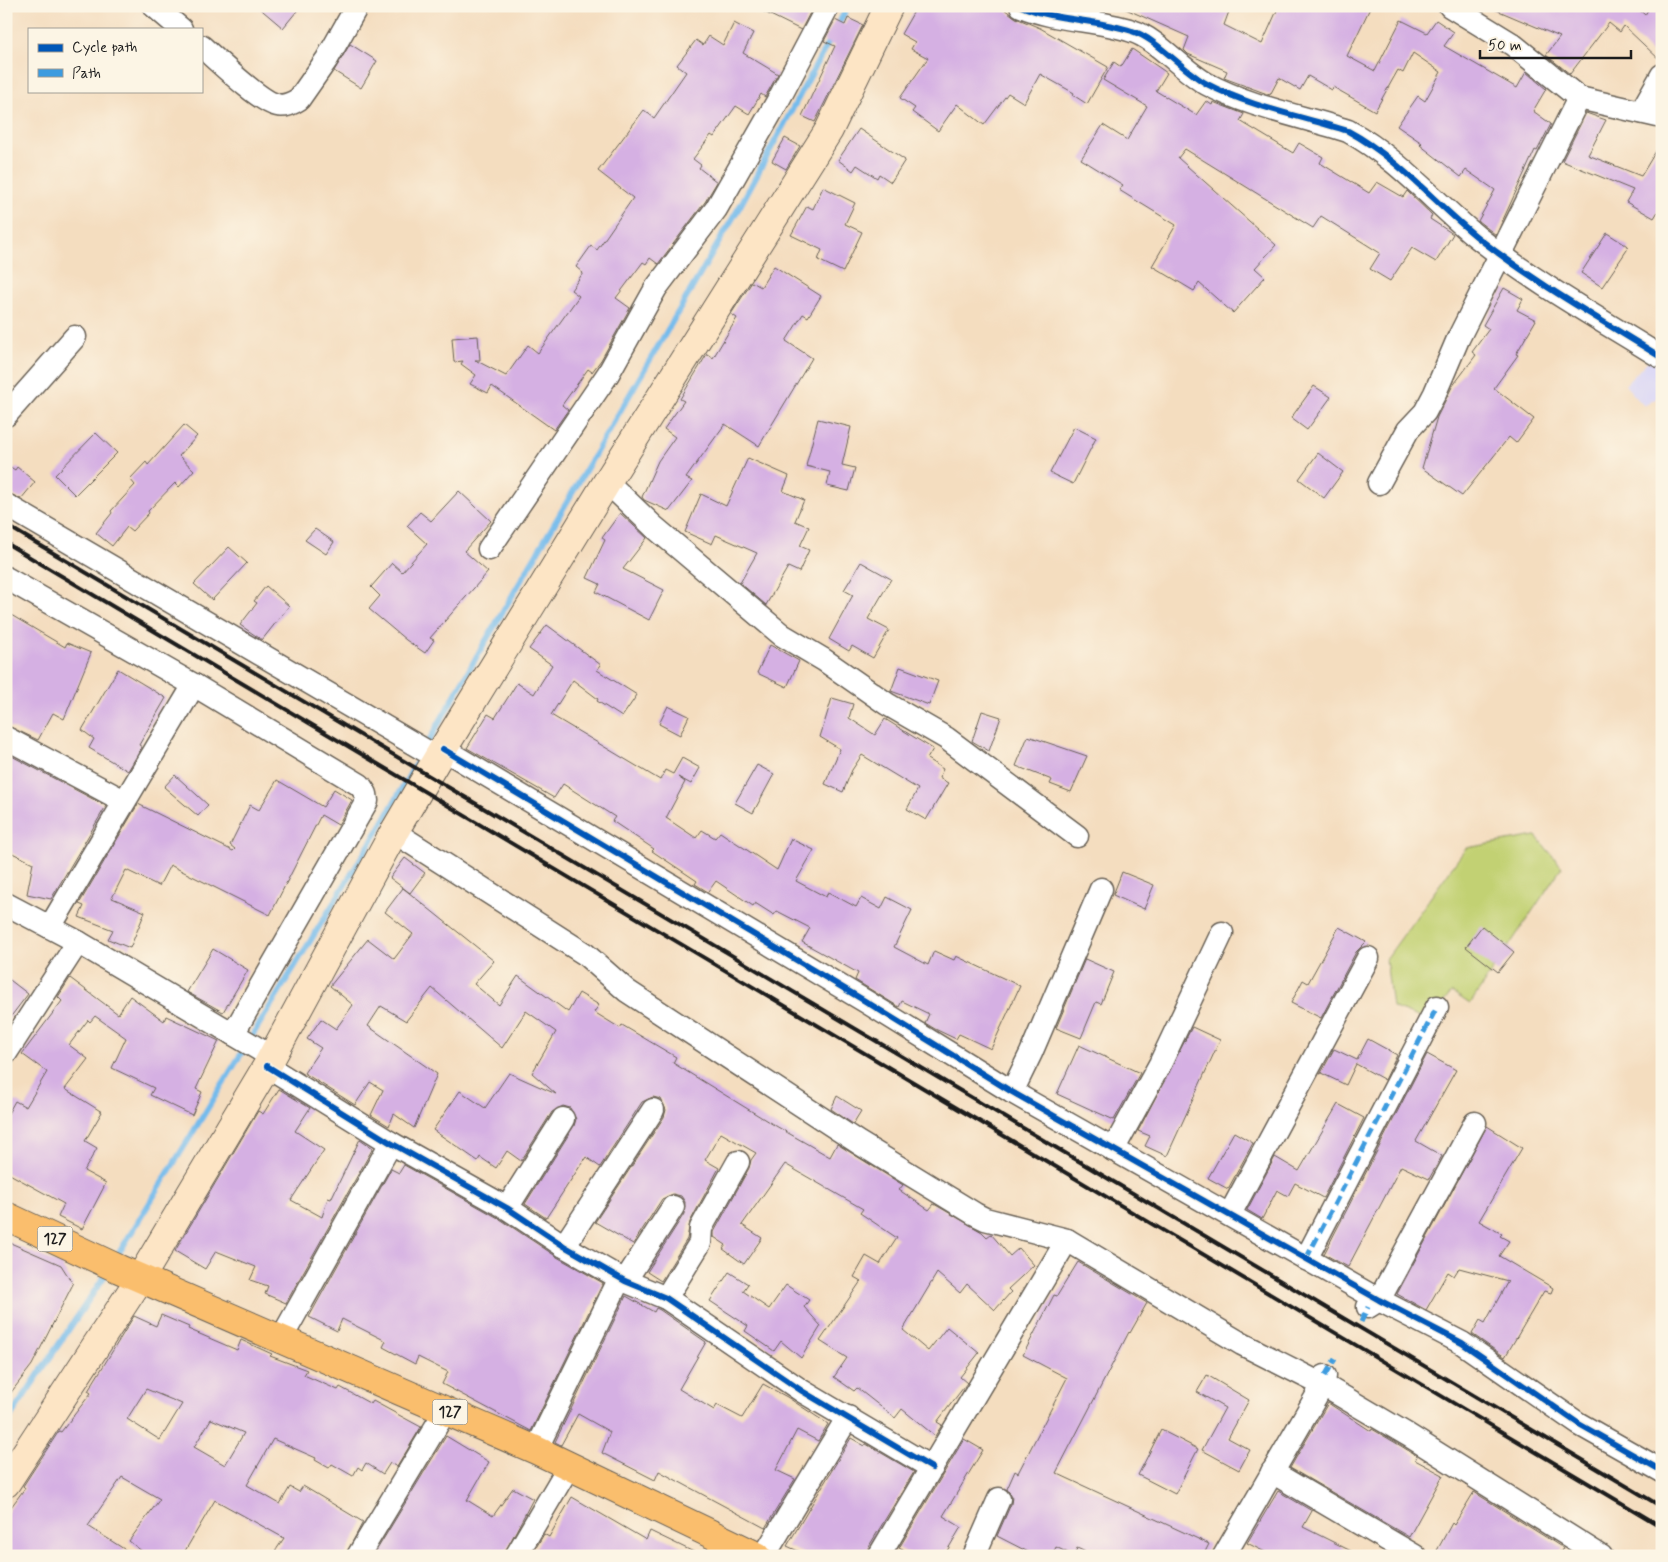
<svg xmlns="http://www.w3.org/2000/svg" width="1668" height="1562" font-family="Mynerve,sans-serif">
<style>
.built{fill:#d9d6f7}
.green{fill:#c2d173;stroke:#6f7648}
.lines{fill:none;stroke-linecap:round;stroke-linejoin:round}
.stream{stroke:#74bbec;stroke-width:6}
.building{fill:#d5b0e3;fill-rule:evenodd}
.street-casing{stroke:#686055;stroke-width:25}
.secondary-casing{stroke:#686055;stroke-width:30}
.primary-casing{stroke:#686055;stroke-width:30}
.street{stroke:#fff;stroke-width:22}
.secondary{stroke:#fde5c5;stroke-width:28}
.primary{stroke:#fabe6d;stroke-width:28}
.rail{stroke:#1c1c1c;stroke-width:4}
.quiet{stroke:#3c9bdf;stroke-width:5;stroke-dasharray:10 5;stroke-linecap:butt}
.cycleway-casing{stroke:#fcf5e5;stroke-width:9}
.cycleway{stroke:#0057b8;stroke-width:6}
.labels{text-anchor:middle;stroke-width:4;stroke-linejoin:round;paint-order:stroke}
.shield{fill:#fcf5e5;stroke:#5f5d58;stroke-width:1}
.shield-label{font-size:15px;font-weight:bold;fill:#1c1c1c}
</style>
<rect width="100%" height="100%" fill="#fcf5e5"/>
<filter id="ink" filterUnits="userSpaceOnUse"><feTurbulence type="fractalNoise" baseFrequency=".02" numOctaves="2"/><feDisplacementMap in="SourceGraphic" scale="10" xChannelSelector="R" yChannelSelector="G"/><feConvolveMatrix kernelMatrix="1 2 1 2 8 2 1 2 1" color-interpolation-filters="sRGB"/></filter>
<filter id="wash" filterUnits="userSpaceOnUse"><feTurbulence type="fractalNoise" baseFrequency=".0096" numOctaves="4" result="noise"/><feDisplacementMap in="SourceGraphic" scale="20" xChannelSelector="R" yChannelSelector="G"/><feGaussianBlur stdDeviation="1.12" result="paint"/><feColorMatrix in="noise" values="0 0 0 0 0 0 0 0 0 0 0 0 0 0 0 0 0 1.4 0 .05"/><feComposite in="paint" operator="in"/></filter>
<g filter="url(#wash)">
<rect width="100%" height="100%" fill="#f4ddbf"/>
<!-- built -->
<path class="built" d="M1662,346V395L1644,406L1625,385Z"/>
<!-- green -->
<path class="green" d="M1536,836L1562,867L1470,1004L1452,992L1428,1021L1392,1007L1386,959L1466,848Z"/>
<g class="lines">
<!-- stream -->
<g class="stream">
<path d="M114,1261L379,829L481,649L740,206L848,6"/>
<path d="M6,1423L108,1271"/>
</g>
</g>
<g id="blocks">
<!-- building -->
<g class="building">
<path d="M257,6H301L283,28Z"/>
<path d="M752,6H805L812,9L801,30Z"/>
<path d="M917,6H1000L1016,18L1040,28L1108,67L1087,104L1073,95L1074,93L1040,74L1024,103L1008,93L984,125L957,104L938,131L912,112L915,108L900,98L928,58L911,49L915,42L901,34Z"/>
<path d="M1119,6H1231L1224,25L1262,44L1279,6H1371L1347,56L1375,71L1401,20L1427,33L1436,20L1454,32L1444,46L1517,88L1526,72L1546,89L1533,111L1551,124L1537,151L1535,150L1496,235L1478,221L1495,190L1466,170L1461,177L1420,145L1422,143L1397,126L1418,96L1425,101L1441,72L1413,53L1403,73L1398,70L1375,111L1333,87L1332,90L1308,76L1300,90L1279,78L1270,95L1224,78L1227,71L1188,54L1184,50L1189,37Z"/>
<path d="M1487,6H1635L1645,15L1650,6H1662V62L1624,26L1620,32L1609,23L1570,74L1546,55L1560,37Z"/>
<path d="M848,18L863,25L815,122L802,116L835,46L824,41L835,20L845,25Z"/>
<path d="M734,23L753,33L743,53L778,74L765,97L761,94L749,114L736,106L714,137L711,135L693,159L701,165L699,168L717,182L705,202L658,264L650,258L646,264L643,262L616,298L630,308L601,360L592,372L588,369L562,405L568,410L554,430L492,386L488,393L470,384L476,375L461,364L463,361L454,362L452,338L478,336L480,360H475L506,376L528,345L538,353L579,296L571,290L583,273L576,267L591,246L597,250L633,198L598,171L644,110L654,118L686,72L677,65L696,40L703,45L709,36L723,45Z"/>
<path d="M350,44L377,61L361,88L334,71Z"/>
<path d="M1132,49L1167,73L1156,91L1196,115L1206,101L1212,105L1213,102L1244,114L1240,121L1293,153L1299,143L1323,157L1320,163L1369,193L1377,182L1403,197L1407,191L1432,215L1430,219L1453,234L1436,262L1412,248L1390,281L1370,269L1380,253L1321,216L1313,228L1185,149L1178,158L1276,245L1255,268L1265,277L1233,313L1199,283L1194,291L1152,266L1176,225L1119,190L1123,185L1081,159L1103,125L1127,140L1147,106L1103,80L1114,62L1121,67Z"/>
<path d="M1586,113L1606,120L1588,155L1641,176L1662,141V205L1654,218L1626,202L1633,190L1562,161Z"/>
<path d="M859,129L905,160L891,182L879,174L877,178L857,165L853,171L838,160Z"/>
<path d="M785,138L800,146L786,169L772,161Z"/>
<path d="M823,187L855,203L845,224L862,232L843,272L818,260L822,250L791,235L807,206L813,209Z"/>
<path d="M1607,233L1629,247L1602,287L1581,273Z"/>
<path d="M774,266L821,296L808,317L803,314L786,341L812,358L759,446L725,424L686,478L692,481L669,511L644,500L642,497L658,461L675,437L664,429L684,401L680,399L707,354L713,358L737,318L731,314L752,282L761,287Z"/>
<path d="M1504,288L1523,299L1517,310L1536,320L1516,354L1518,355L1494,388L1534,419L1516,443L1509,437L1462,496L1422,468L1437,417L1452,387L1476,355L1472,352L1489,329L1483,325Z"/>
<path d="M1314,386L1331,397L1307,430L1291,418Z"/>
<path d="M818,419L851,427L842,465L855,468L849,491L827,486L830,472L806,466Z"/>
<path d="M184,425L197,436L179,456L194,470L179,487L175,483L148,511L149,513L132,531L127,527L112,546L96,533L112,513L111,511L135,485L130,479L146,462L148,465Z"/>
<path d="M1074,427L1096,438L1073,484L1050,473Z"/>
<path d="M96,433L117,453L75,495L55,475Z"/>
<path d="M1318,453L1343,472L1324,498L1299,479Z"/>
<path d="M748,458L789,476L783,491L804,500L795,521L809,527L800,546L809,550L799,572L788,567L766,605L740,583L757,553L716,535L712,544L685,532L701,494L726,506Z"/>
<path d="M6,464L15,470L17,467L35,482L21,499L6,492Z"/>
<path d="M459,491L491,521L464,551L488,572L430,638L434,640L425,653L406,640L369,609L380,596L371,587L392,563L402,572L427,544L407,526L420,512L431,521Z"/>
<path d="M620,513L647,538L623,569L664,590L649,620L596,592L600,584L587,578L605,540L602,538Z"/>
<path d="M315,529L334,542L326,554L305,540Z"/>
<path d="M229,547L247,563L212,600L194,584Z"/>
<path d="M861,562L891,579L868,619L889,630L873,658L852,646L849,651L829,639L853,595L844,590Z"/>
<path d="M266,586L289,606L262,640L240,625L257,603L254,601Z"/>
<path d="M6,612L65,647L67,643L91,653L64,719L53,713L38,740L6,725Z"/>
<path d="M547,625L601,665L597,670L637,695L622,717L597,701L598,699L573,680L551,715L660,780L665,770L673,774L682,758L700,768L691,784L678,777L685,782L666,818L696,838L702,830L715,838L720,832L777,870L791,839L814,850L796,881L826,897L828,892L856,907L861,898L881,909L887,897L912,910L894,947L928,965L934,951L954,960L956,956L1020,986L991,1049L959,1034L956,1039L935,1029L925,1023L929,1014L902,1001L899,1007L855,980L858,973L802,942L810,928L777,911L774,915L755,903L753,906L716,881L708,892L695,884L697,881L652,851L654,849L612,821L615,817L563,784L554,798L467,748L488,714L495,718L517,683L534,694L552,665L529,649Z"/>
<path d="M770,645L799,661L787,687L757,673Z"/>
<path d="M900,667L938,681L929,705L891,691Z"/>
<path d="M118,669L166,698L139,745L142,747L128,771L89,748L94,739L82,730Z"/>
<path d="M832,698L853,704L849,718L875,735L885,719L933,749L927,759L943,769L939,778L948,783L926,820L907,809L918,789L862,755L852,770L843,792L825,784L840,749L820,737Z"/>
<path d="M668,706L689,716L680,735L659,724Z"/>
<path d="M982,711L1001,717L989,751L972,741Z"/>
<path d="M1028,736L1087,756L1071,792L1050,784L1052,780L1016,766Z"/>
<path d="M6,753L106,806L51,899L27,894L33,863L6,850Z"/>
<path d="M757,765L774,774L753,813L735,803Z"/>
<path d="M175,775L208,805L198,816L164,787Z"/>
<path d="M277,780L323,807L334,789L352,800L338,825L321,815L270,915L170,865L159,886L126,870L112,898L145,912L130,948L108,939L113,930L79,917L84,906L79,904L138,804L233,851L235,849L230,845L250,805L259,810Z"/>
<path d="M405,858L425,873L410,893L390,878Z"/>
<path d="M1122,872L1154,885L1144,909L1113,895Z"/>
<path d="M403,888L494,961L474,984L499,1005L518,976L568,1012L579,993L599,1005L594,1012L620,1028L622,1025L676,1057L673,1063L769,1122L830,1157L837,1144L903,1185L899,1190L929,1210L934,1204L982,1232L987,1237L991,1234L1010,1256L1019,1248L1034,1265L1008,1289L1011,1292L995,1310L967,1284L960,1293L937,1273L903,1330L928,1351L947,1327L979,1353L960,1377L967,1383L937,1422L942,1425L935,1436L902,1409L895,1418L857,1388L854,1391L834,1377L847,1358L820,1341L861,1281L854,1277L866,1256L880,1264L897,1238L860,1213L863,1209L785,1164L742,1225L762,1238L744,1264L723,1249L726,1245L714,1237V1232L749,1168L751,1160L756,1153L721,1133L705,1160L719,1168L690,1222L687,1239L661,1281L647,1272L684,1214L685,1202L681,1196L673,1194L662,1199L633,1244L595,1222L664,1117L666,1110L661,1099L653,1097L642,1102L600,1167L586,1157L546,1218L525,1204L574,1126L576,1119L570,1108L563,1106L552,1112L521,1161L507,1151L496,1168L480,1157L478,1161L433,1130L460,1091L485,1108L509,1073L556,1094L532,1073L556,1032L526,1011L502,1048L432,988L406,1021L381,1006L368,1026L437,1074L414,1128L394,1114L389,1126L371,1115L383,1090L370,1082L355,1105L304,1073L321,1048L307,1039L321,1019L336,1029L353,1005L330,986L368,939L394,959L413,934L385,912Z"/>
<path d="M1482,926L1514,952L1498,972L1466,947Z"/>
<path d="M1339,927L1366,942L1356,952L1321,1018L1291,1003L1303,980L1308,983Z"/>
<path d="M213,949L248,970L223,1012L187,992Z"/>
<path d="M1085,959L1114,972L1101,1004L1096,1002L1081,1038L1056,1028Z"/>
<path d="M6,977L28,994L6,1023Z"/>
<path d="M70,978L118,1014L130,996L164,1021L166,1016L219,1041L196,1089L202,1092L192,1115L150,1095L154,1088L112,1068L126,1038L95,1016L90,1022L88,1020L69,1045L88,1059L65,1089L102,1112L85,1141L97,1148L84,1171L106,1183L82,1229L58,1217L64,1204L6,1172V1117L15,1101L26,1107L47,1072L22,1054L62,1001L58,997Z"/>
<path d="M1192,1027L1220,1040L1167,1156L1145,1146L1150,1136L1138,1131Z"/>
<path d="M1368,1039L1397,1055L1385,1080L1356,1064L1346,1085L1321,1073L1334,1049L1357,1060Z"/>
<path d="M1079,1045L1140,1073L1114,1120L1057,1094Z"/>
<path d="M1427,1054L1456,1070L1416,1141L1442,1156L1429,1179L1401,1166L1348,1267L1324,1254Z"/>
<path d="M279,1089L310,1108L295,1131L324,1150L291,1200L322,1217L328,1198L331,1199L360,1139L373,1148L286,1303L265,1294L268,1286L250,1280L256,1267L216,1251L205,1269L175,1251L258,1111L263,1114Z"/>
<path d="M837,1096L861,1111L853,1124L831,1109Z"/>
<path d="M1338,1104L1364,1118L1323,1198L1295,1183L1288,1196L1277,1190L1262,1219L1247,1210L1275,1157L1299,1171Z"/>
<path d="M1487,1126L1522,1148L1479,1221L1502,1234L1500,1236L1509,1241L1499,1256L1553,1288L1551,1293L1544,1291L1505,1357L1472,1334L1480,1320L1485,1323L1508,1281L1459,1268L1454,1276L1448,1272L1426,1310L1397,1294Z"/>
<path d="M1234,1132L1253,1143L1228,1189L1208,1178Z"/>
<path d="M404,1165L500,1219L557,1257L603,1283L531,1431L442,1384L448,1372L418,1357L415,1364L383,1347L386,1341L342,1319L337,1331L309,1317L391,1169L399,1173Z"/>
<path d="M6,1241L61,1265L73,1284L32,1365L6,1399Z"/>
<path d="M1078,1262L1147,1303L1130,1333L1129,1332L1056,1473L1209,1544L1203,1556H1094L1077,1548L1074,1556L1056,1547L1052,1556H1036L997,1536L1011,1504L1012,1497L1007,1489L1015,1471L1018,1473L1067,1378L1023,1355L1054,1295L1057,1296Z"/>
<path d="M729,1272L748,1284L743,1291L769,1309L786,1285L809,1300L804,1307L821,1326L801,1358L781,1341L774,1351L745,1331L748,1326L710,1301Z"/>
<path d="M626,1296L654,1312L656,1308L660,1310L706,1342L679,1389L714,1410L717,1405L742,1418L763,1384L787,1397L828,1424L818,1441L797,1430L776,1470L795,1479L765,1528L659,1471L655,1480L602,1453L610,1432L578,1414L561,1445L555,1442Z"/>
<path d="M161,1315L189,1327L188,1329L237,1350L241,1340L272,1354L270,1356L307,1370L304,1375L338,1390L340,1387L371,1404L373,1401L421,1427L397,1467L390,1463L383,1474L366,1463L362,1470L358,1467L353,1476L332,1464L329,1468L315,1460L316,1458L273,1439L247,1485L280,1504L290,1487L299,1492L303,1486L363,1522L345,1556H272L284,1538L215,1500L182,1556H148L129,1541L160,1499L122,1477L88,1526L135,1556H6V1514L25,1488L23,1486L59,1431L61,1432L91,1393L88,1391L134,1316L156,1326ZM146,1389L182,1404L160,1440L127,1419ZM211,1419L244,1433L225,1465L194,1447Z"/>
<path d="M1207,1375L1249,1400L1228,1438L1250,1450L1239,1470L1202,1450L1225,1408L1197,1392Z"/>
<path d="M1328,1403L1371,1431L1372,1429L1401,1446L1417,1456L1415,1460L1443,1475L1409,1537L1290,1468Z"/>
<path d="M1161,1430L1198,1449L1175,1494L1138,1475Z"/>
<path d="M446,1436L489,1462L467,1500L493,1516L513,1488L533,1499L503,1556H373Z"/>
<path d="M851,1438L865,1446L866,1444L914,1472L863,1556H809L787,1546Z"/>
<path d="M964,1439L983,1450L943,1516L961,1527L944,1556H913L899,1548Z"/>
<path d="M1278,1491L1312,1511L1303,1527L1361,1556H1273L1247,1543Z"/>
<path d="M1474,1492L1563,1548L1558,1556H1434L1452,1523L1454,1525Z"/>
<path d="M572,1497L646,1540L650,1531L702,1556H531L544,1534L549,1537Z"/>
</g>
</g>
</g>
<g filter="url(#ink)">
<use href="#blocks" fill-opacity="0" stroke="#686055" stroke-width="1"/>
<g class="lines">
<!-- street casing -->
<g class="street-casing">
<g id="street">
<path d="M154,6L181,29"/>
<path d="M1021,6C1056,21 1096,19 1132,31C1156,38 1183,71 1207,84C1250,107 1301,116 1348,131C1398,158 1434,202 1477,237C1534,282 1598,318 1659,356"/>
<path d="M1450,6L1512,44L1579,98L1662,117"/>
<path d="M201,46C216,59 260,102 277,105C284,107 293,103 299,99L327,59L357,6"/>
<path d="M1641,112L1662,75"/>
<path d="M6,415L75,337"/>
<path d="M607,482L653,526L782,635L824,660L887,704L946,738L1077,836"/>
<path d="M1379,483L1408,430L1425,412L1435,393L1458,339L1579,98"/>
<path d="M6,505L438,758"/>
<path d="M489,549L608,374L656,288L716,209L780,97L828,6"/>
<path d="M6,578L194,685L360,785L366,794L367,801L233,1034"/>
<path d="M6,738L124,801"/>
<path d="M443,749L865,1001L1012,1092L1379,1300L1462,1343L1579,1424L1662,1471"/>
<path d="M394,832L585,954L627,991L859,1143L975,1214L985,1219L1067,1240L1242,1344L1323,1385L1408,1435L1601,1556"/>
<path d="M6,904L78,942L272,1057"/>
<path d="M50,927L194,685"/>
<path d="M6,1053L78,942"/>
<path d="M267,1066L391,1143L507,1208L564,1246L625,1281L666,1298L802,1391L932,1468"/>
<path d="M1012,1092L1031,1053L1101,889"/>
<path d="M1113,1150L1160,1064L1222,933"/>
<path d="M507,1208L563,1119"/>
<path d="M1230,1214L1368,958"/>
<path d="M564,1246L653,1110"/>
<path d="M1306,1259L1437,1007"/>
<path d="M625,1281L673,1207"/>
<path d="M666,1298L700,1243L701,1228L738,1162"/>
<path d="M1368,1307L1379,1300L1475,1123"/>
<path d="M281,1339L391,1143"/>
<path d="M536,1450L620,1278"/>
<path d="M1272,1472L1415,1556"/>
<path d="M358,1556L446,1410"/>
<path d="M516,1556L569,1466"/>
<path d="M764,1556L848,1417"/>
<path d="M879,1556L1067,1240"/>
<path d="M974,1556L999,1499"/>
<path d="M1224,1556L1323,1385L1325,1376"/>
</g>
</g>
<!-- secondary casing -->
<g class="secondary-casing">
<path id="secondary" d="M6,1483L141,1277L267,1066L394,832L443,749L607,482L812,157L829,130L889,6"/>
</g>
<!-- primary casing -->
<g class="primary-casing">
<path id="primary" d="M6,1216L119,1269L536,1450L757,1556"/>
</g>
<!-- street -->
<use href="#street" class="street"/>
<!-- secondary -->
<use href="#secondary" class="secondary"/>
<!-- primary -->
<use href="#primary" class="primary"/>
<!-- rail -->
<g class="rail">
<path d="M6,525L1662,1507"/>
<path d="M6,543L1662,1527"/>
</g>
<!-- quiet -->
<g class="quiet">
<path d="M1306,1259L1437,1007"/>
<path d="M1361,1322L1368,1307"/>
<path d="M1325,1376L1335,1359"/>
</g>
<!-- cycleway casing -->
<g class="cycleway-casing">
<g id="cycleway">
<path d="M1021,6C1056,21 1096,19 1132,31C1156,38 1183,71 1207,84C1250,107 1301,116 1348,131C1398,158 1434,202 1477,237C1534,282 1598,318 1659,356"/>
<path d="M443,749L865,1001L1012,1092L1379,1300L1462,1343L1579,1424L1662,1471"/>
<path d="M267,1066L391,1143L507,1208L564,1246L625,1281L666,1298L802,1391L932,1468"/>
</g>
</g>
<!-- cycleway -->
<use href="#cycleway" class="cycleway"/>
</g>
</g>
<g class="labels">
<!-- shield labels -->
<g class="shield">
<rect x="37.5" y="1226.5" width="35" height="25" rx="4"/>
<rect x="432.5" y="1399.5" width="35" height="25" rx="4"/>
</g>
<g class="shield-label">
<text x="55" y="1244">127</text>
<text x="450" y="1417">127</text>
</g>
</g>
<!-- margin -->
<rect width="1668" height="1562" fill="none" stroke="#fcf5e5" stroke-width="25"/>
<!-- legend -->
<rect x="28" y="28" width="175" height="65" fill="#fcf5e5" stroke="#a29e95"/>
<rect x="38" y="44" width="25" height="8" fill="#0057b8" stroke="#a29e95"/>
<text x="72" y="52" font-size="15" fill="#1c1c1c">Cycle path</text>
<rect x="38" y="69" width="25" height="8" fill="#3c9bdf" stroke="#a29e95"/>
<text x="72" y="78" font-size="15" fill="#1c1c1c">Path</text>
<!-- scale -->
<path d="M1480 50v8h151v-8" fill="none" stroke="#1c1c1c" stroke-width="2.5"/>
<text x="1488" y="50" font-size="15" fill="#1c1c1c" stroke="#fcf5e5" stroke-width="4" paint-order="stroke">50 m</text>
</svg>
